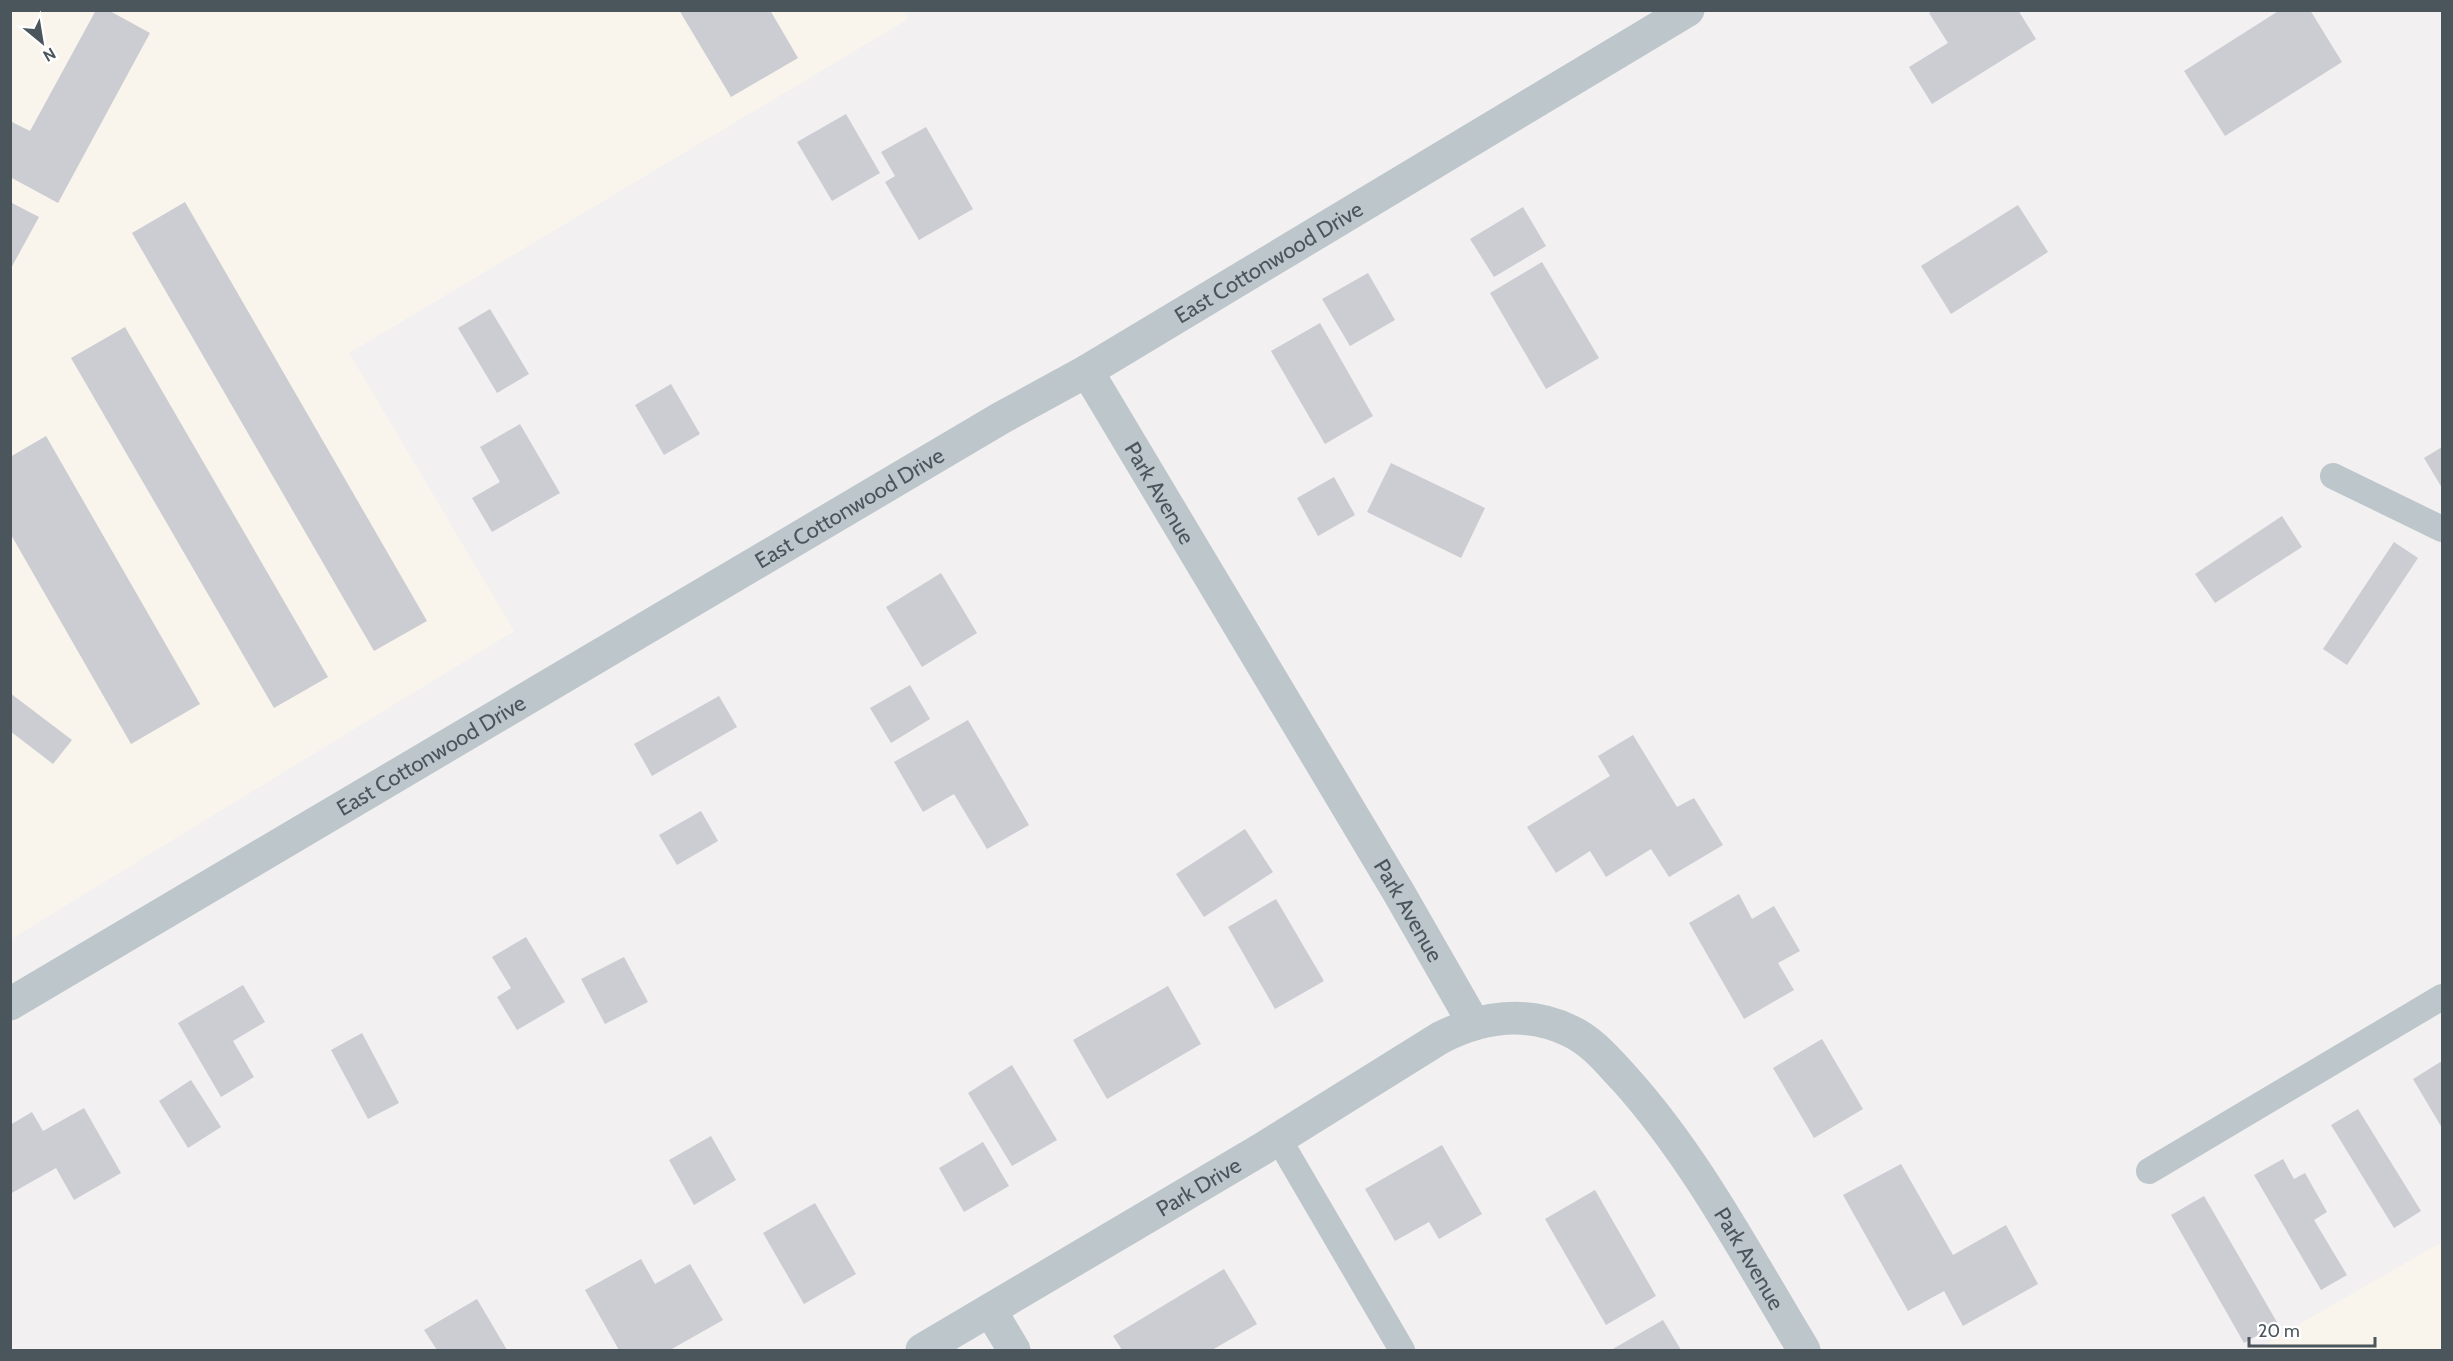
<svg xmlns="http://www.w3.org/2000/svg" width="2453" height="1361" font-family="Cabin,sans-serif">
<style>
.commercial{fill:#faf5ec}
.building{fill:#cbcdd2}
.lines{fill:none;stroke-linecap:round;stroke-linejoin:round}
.service{stroke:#bdc6cb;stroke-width:26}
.minor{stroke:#bdc6cb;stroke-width:33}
.labels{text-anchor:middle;stroke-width:4.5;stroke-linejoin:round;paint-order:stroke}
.street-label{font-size:22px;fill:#4a555c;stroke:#fff}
</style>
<rect width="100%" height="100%" fill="#f2f0f1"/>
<!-- commercial -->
<g class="commercial">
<path d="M11,11H903L908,19L349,353L514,631L11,939Z"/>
<path d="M2442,1242V1350H2255Z"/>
</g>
<!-- building -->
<g class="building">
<path d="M96,10H108L150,33L58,203L10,177V121L30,131Z"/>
<path d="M679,10H770L798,58L731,97Z"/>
<path d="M1933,10H2018L2036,39L1932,104L1909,67L1948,43L1929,13Z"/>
<path d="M2280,10H2310L2342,62L2225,136L2184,71Z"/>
<path d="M846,114L880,173L832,201L797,142Z"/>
<path d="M926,127L973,209L919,240L885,182L895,176L881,152Z"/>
<path d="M10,202L39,217L10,270Z"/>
<path d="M185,202L427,621L374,651L132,233Z"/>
<path d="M2018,205L2048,252L1951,314L1921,266Z"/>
<path d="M1523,207L1546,246L1494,277L1470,239Z"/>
<path d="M1542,262L1599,358L1546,389L1490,293Z"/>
<path d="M1368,273L1395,320L1350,346L1322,299Z"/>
<path d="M490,309L529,374L497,393L458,328Z"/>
<path d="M1320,323L1373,416L1325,444L1271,351Z"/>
<path d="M125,327L328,677L274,708L71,358Z"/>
<path d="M671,384L700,434L664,455L635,405Z"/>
<path d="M520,424L560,493L492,532L472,498L500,482L480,447Z"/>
<path d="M46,436L200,704L131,744L10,533V457Z"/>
<path d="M2442,447V488L2424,458Z"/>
<path d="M1391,463L1485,508L1461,558L1367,512Z"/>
<path d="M1334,477L1355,515L1318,536L1297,498Z"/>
<path d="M2282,516L2302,547L2215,603L2195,574Z"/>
<path d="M2394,542L2418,558L2347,665L2323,649Z"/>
<path d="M941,573L977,633L922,667L886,607Z"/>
<path d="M910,685L930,719L891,743L870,708Z"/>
<path d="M10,693L72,740L53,764L10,731Z"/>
<path d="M719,696L737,727L652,776L634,744Z"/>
<path d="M968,720L1029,825L987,849L954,794L923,812L894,762Z"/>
<path d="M1633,735L1677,807L1694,798L1723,845L1669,877L1651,849L1606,877L1590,851L1556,873L1527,827L1610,776L1598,756Z"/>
<path d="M701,811L718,841L677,865L659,835Z"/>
<path d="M1245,829L1273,872L1204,917L1176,874Z"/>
<path d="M1739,894L1752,919L1774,906L1800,951L1778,963L1794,990L1744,1019L1689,923Z"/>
<path d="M1276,899L1324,981L1275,1009L1228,927Z"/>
<path d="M526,937L565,1002L517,1030L497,997L511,988L492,957Z"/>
<path d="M624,957L648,1002L605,1024L581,979Z"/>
<path d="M243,985L265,1022L233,1041L254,1077L221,1097L178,1023Z"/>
<path d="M1168,986L1201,1044L1107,1099L1073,1040Z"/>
<path d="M362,1033L399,1103L368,1119L331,1050Z"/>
<path d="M1822,1039L1863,1109L1814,1138L1773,1068Z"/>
<path d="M2442,1061V1128L2413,1079Z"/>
<path d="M1012,1065L1057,1140L1012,1166L968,1093Z"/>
<path d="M191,1080L221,1127L188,1148L159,1101Z"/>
<path d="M84,1108L121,1173L74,1200L56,1168L10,1194V1125L32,1112L43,1131Z"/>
<path d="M2358,1109L2421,1211L2394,1228L2331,1125Z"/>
<path d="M711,1136L736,1180L694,1205L669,1160Z"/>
<path d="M983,1142L1009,1186L964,1212L939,1168Z"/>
<path d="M1442,1145L1482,1214L1439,1239L1429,1222L1395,1241L1365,1189Z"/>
<path d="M2283,1159L2294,1179L2305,1173L2327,1212L2314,1220L2347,1275L2321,1290L2254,1175Z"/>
<path d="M1901,1164L1953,1255L2006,1225L2038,1284L1963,1326L1944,1291L1908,1311L1843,1195Z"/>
<path d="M1595,1190L1656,1296L1606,1325L1545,1219Z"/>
<path d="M2204,1196L2278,1324L2244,1343L2171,1215Z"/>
<path d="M815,1203L856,1274L804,1304L763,1233Z"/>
<path d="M641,1259L655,1284L690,1264L723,1320L670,1350H619L585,1290Z"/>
<path d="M1224,1269L1257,1324L1212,1350H1122L1113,1336Z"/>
<path d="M477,1299L507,1350H437L424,1330Z"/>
<path d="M1663,1320L1681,1350H1611Z"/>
</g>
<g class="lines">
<!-- service -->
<g class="service">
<path d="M2333,476L2442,529"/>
<path d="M1278,1138L1402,1350"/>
<path d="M2149,1171L2442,997"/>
</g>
<!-- minor -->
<g class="minor">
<path id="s1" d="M1087,371L1399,893L1474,1024"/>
<path id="s2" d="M10,1004L1001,418L1087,371L1688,10"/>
<path d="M990,1310L1014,1350"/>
<path id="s3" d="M922,1350L1262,1149L1440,1038C1481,1017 1527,1010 1570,1031C1592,1041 1608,1061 1624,1078C1697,1159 1748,1258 1804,1350"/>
</g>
</g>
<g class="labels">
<!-- street labels -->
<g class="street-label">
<text dy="8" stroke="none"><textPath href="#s2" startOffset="1461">East Cottonwood Drive</textPath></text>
<text dy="8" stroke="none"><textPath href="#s1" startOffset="142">Park Avenue</textPath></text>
<text dy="8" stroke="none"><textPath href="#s2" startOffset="975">East Cottonwood Drive</textPath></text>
<text dy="8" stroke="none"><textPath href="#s2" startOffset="489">East Cottonwood Drive</textPath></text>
<text dy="8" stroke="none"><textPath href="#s1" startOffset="628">Park Avenue</textPath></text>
<text dy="8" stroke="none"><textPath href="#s3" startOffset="321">Park Drive</textPath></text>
<text dy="8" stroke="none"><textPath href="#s3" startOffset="1032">Park Avenue</textPath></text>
</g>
</g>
<!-- border -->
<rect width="2453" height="1361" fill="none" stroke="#4a555c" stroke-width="24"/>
<!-- north arrow -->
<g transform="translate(42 42) rotate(150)" stroke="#ffffff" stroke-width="4.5" paint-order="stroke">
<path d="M0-4.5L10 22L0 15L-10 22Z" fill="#4a555c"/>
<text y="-9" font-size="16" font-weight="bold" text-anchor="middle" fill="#4a555c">N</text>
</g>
<!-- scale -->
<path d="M2249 1337v9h126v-9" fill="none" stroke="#4a555c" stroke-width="3"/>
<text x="2258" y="1337" font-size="18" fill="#4a555c" stroke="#ffffff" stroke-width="4.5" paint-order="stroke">20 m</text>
</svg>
